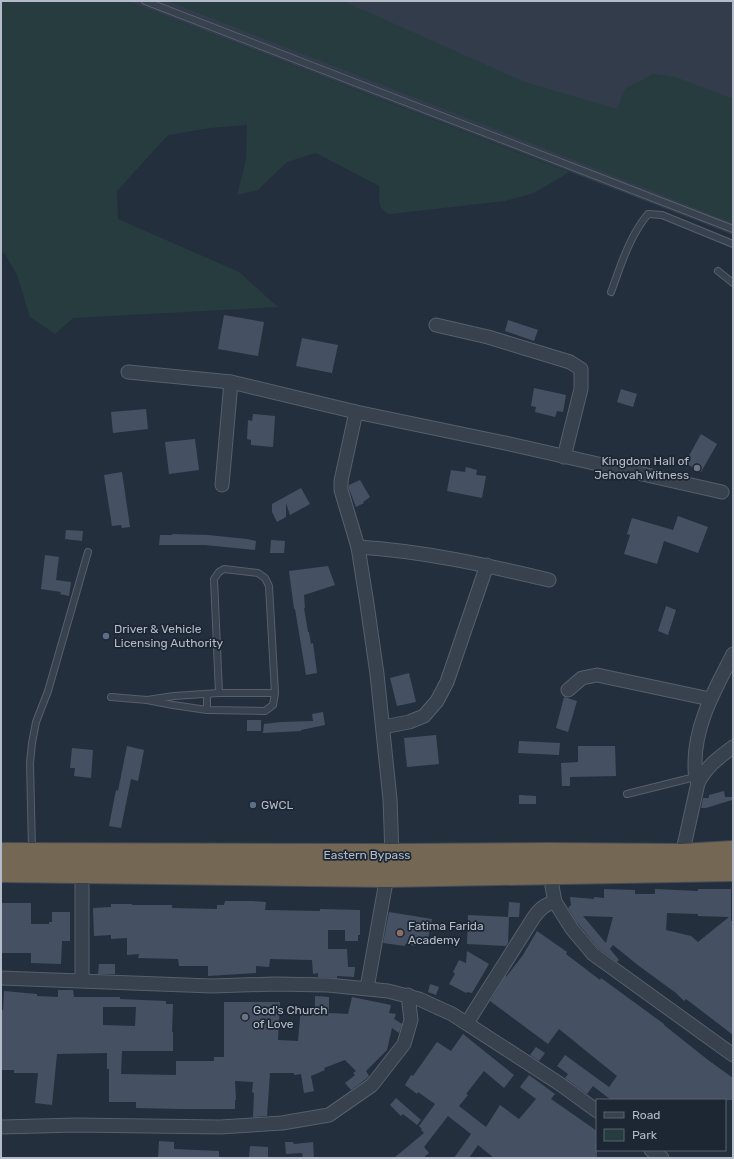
<svg xmlns="http://www.w3.org/2000/svg" width="734" height="1159" font-family="Rubik,sans-serif">
<style>
.airport{fill:#323c4b}
.green{fill:#263c3f}
.building{fill:#455162;fill-rule:evenodd}
.lines{fill:none;stroke-linecap:round;stroke-linejoin:round}
.lane-casing{stroke:#565f6c;stroke-width:8}
.street-casing{stroke:#565f6c;stroke-width:15}
.highway-casing{stroke:#434c59;stroke-width:24}
.lane{stroke:#38414e;stroke-width:6}
.street{stroke:#38414e;stroke-width:13}
.highway{stroke:#746855;stroke-width:22}
.worship-dot{fill:#6b7280;stroke:#1d2633;stroke-width:1.5}
.service-dot{fill:#5c6f8a;stroke:#1d2633;stroke-width:1.5}
.education-dot{fill:#8d6e63;stroke:#1d2633;stroke-width:1.5}
.labels{text-anchor:middle;stroke-width:3.5;stroke-linejoin:round;paint-order:stroke}
.poi-label{font-size:12px;fill:#b4bcc9;stroke:#1d2633;text-anchor:start}
.street-label{font-size:12px;fill:#b4bcc9;stroke:#1d2633}
</style>
<rect width="100%" height="100%" fill="#242f3e"/>
<!-- airport -->
<path class="airport" d="M127,1H733V235L700,222Z"/>
<!-- green -->
<g class="green">
<path d="M1,1H127L569,172L558,179L534,193L505,201L390,214C376,209 380,199 379,186L316,153L287,162L258,190L237,195L246,160L247,125L210,128L168,135L117,191L118,219L239,272L278,307L73,318L55,334L30,317L17,275L4,252L1,253Z"/>
<path d="M168,1H343L524,82L617,109L625,89L653,74L675,77L733,99V223L587,165Z"/>
</g>
<!-- building -->
<g class="building">
<path d="M224,315L264,322L258,356L218,349Z"/>
<path d="M508,320L538,330L534,341L505,331Z"/>
<path d="M302,338L338,345L332,373L296,366Z"/>
<path d="M534,388L566,395L563,412L557,411L555,417L535,412L536,407L531,406Z"/>
<path d="M621,389L637,394L633,407L617,402Z"/>
<path d="M146,409L148,429L113,433L111,412Z"/>
<path d="M253,414L275,416L273,447L251,445V440L247,439L248,420L252,421Z"/>
<path d="M701,434L717,444L701,472L685,463Z"/>
<path d="M195,439L199,470L169,474L165,442Z"/>
<path d="M466,467L477,470L476,475L486,476L482,498L447,491L451,470L465,472Z"/>
<path d="M122,472L130,527L122,528L121,525L112,526L104,475Z"/>
<path d="M360,480L370,497L363,502L364,503L356,507L349,489V485Z"/>
<path d="M301,488L310,504L290,515L286,503V517L277,522L272,512V504Z"/>
<path d="M678,516L708,527L698,553L664,541L657,564L624,554L630,535L627,534L632,518L673,530Z"/>
<path d="M66,530L83,531L82,541L65,539Z"/>
<path d="M172,534L208,535L247,539L256,541L255,550L205,545H159L160,535H172Z"/>
<path d="M271,540L285,541L284,553H270Z"/>
<path d="M45,555L59,557L56,580L71,582L69,596L60,594L61,592L41,589Z"/>
<path d="M328,566L335,585L304,595L305,608H304L308,632H309L311,644L313,643L317,673L306,675L295,609H294L289,571Z"/>
<path d="M666,606L676,610L668,635L658,631Z"/>
<path d="M409,673L416,702L397,706L390,678Z"/>
<path d="M564,697L577,701L568,732L556,728Z"/>
<path d="M323,712L325,725L301,730V731L263,733L264,724L281,722L313,721L312,714Z"/>
<rect x="247" y="720" width="14" height="11"/>
<path d="M436,735L439,764L407,767L404,738Z"/>
<path d="M519,741L560,743L559,755L518,753Z"/>
<path d="M127,746L144,750L138,781L131,779L121,828L109,826L116,790L118,791Z"/>
<path d="M578,746H615L616,776L570,777V786H562L561,763L578,762Z"/>
<path d="M72,748L93,750L91,778L74,776L75,768H70Z"/>
<path d="M724,791L725,797H732V800L706,808H701L703,798H709V795Z"/>
<path d="M519,795L536,796V804H519Z"/>
<path d="M604,889L635,890V894H655V889L698,891V889H731V921H733V1035L686,999L684,1001L676,993L639,966L613,945L610,949L619,960L617,962L598,948L576,921L568,908L571,905L570,897L594,899V897L604,898ZM667,913L698,914V916L729,917L698,942L691,936L666,930ZM583,916L613,917L606,943L605,942Z"/>
<path d="M225,901H252L266,902L265,910L320,911V909L360,910V935H358V941H345V930H328V949H347L348,967H355L354,977L337,976V978L318,977V973L313,974L312,960L270,959L269,967L256,966V973L208,976V966H179L178,959L138,958L139,954L127,955V938L111,939V935L94,936L93,908L111,907V904H132V905H172V908L217,909V905H224Z"/>
<path d="M509,902L520,903L519,917H508Z"/>
<path d="M1,903H31V924H49V922H52V912H70V941H62L61,964L31,963V953H1Z"/>
<path d="M389,912L432,919L428,939L417,937L416,946L405,944V946L383,943Z"/>
<path d="M468,915L509,917L508,943L506,946L467,944Z"/>
<path d="M537,931L567,952L566,954L600,980L601,978L664,1024V1025L708,1060L733,1078V1100H611L593,1086L587,1094L565,1078L568,1074L557,1066L565,1055L609,1087L617,1076L559,1029L548,1044L490,1001L506,975V977L523,955Z"/>
<path d="M467,951L489,964L472,993L467,992L466,993L449,984L455,974L453,972L459,960L466,963Z"/>
<path d="M99,964H115V974H98Z"/>
<path d="M430,984L439,987L436,995L428,992Z"/>
<path d="M58,990H73L74,997H120V999L166,1001V1004H173L172,1032H173V1051H122L121,1074L176,1075V1061H214V1057H224V1002H280L278,1040L298,1041L301,1007H315V996L329,997V1013L348,1014L352,997L391,1005L389,1013L396,1014L394,1019L402,1024L399,1033L392,1028L387,1050L366,1071L369,1076L366,1079L351,1090L345,1083L355,1075L353,1073L356,1071L345,1060L324,1068L325,1070L311,1076L314,1091L304,1093L301,1074L294,1075V1073H270L267,1116L253,1117L254,1093L252,1092L253,1082L235,1081L236,1100H235V1109H180L136,1108V1102H109V1069H107V1053L57,1054L52,1105L35,1103L38,1073H14V1070H1V1010H3L4,991L37,994V996L58,997ZM103,1007H136L135,1026L103,1025Z"/>
<path d="M463,1034L514,1075L504,1088L484,1071L466,1094L468,1095L459,1106L486,1127L500,1105L519,1119L536,1099L520,1087L529,1075L555,1094L551,1099L597,1131V1158H494L478,1145L469,1158H454L471,1134L448,1116L424,1147L429,1153L423,1158H394L424,1133L421,1130L422,1129L419,1126L435,1104L418,1092L417,1094L405,1085L411,1075L413,1076L437,1042L451,1051Z"/>
<path d="M536,1047L545,1053L539,1061L530,1055Z"/>
<path d="M396,1098L421,1120L417,1125L403,1114L401,1116L390,1105Z"/>
<path d="M159,1141L174,1142V1149L219,1151V1158H158Z"/>
<path d="M285,1142H293L294,1144L313,1142L314,1158H303L302,1153L286,1154Z"/>
<path d="M250,1146L268,1147V1158H249Z"/>
</g>
<g class="lines">
<!-- lane casing -->
<g class="lane-casing">
<g id="lane">
<path d="M145,1L733,229"/>
<path d="M718,271L733,283"/>
<path d="M611,292C621,265 629,237 648,214L662,215L733,244"/>
<path d="M207,694V710"/>
<path d="M111,697L147,700L174,696L219,693H275"/>
<path d="M147,700L173,705L207,710L265,711L273,705L275,693L269,586L265,578L258,573L224,569L219,572L214,579L219,693"/>
<path d="M627,794L695,777"/>
<path d="M32,850L30,763L32,743L36,722L48,691L88,552"/>
</g>
</g>
<!-- street casing -->
<g class="street-casing">
<g id="street">
<path d="M436,325L488,337L570,362L581,369V389L564,457"/>
<path d="M128,372L231,382L356,412L505,443L722,492"/>
<path d="M356,412L341,481V490L358,547L367,604L377,674L390,799L392,855"/>
<path d="M222,485L231,382"/>
<path d="M358,547C423,551 486,565 549,580"/>
<path d="M568,690L582,678L597,675L710,699"/>
<path d="M383,727L409,722L424,716L437,701L447,682L487,565"/>
<path d="M698,783C695,776 695,771 695,763C695,723 716,688 733,654"/>
<path d="M682,855L698,783C706,767 718,758 733,747"/>
<path d="M82,872V980"/>
<path d="M551,873L552,886L555,902L572,929L593,954L733,1055"/>
<path d="M1,978L212,986L275,984L328,985L388,991L419,999L452,1014L560,1084L597,1111"/>
<path d="M367,988L387,876"/>
<path d="M467,1023L534,917C540,909 545,904 555,902"/>
<path d="M1,1127L77,1125L220,1127L282,1123L329,1115L372,1085L404,1044L411,1020L408,995"/>
<path d="M651,1150L662,1158"/>
</g>
</g>
<!-- highway casing -->
<g class="highway-casing">
<g id="highway">
<path d="M1,854L392,855L551,854L682,855L733,852"/>
<path d="M1,871L387,876L733,870"/>
</g>
</g>
<!-- lane -->
<use href="#lane" class="lane"/>
<!-- street -->
<use href="#street" class="street"/>
<!-- highway -->
<use href="#highway" class="highway"/>
</g>
<!-- markers -->
<g class="worship-dot">
<circle cx="697" cy="468" r="4"/>
<circle cx="245" cy="1017" r="4"/>
</g>
<g class="service-dot">
<circle cx="106" cy="636" r="4"/>
<circle cx="253" cy="805" r="4"/>
</g>
<circle class="education-dot" cx="400" cy="933" r="4"/>
<g class="labels">
<!-- poi labels -->
<g class="poi-label">
<text x="689" y="465" text-anchor="end">Kingdom Hall of<tspan x="689" dy="14">Jehovah Witness</tspan></text>
<text x="114" y="633">Driver &amp; Vehicle<tspan x="114" dy="14">Licensing Authority</tspan></text>
<text x="261" y="809">GWCL</text>
<text x="408" y="930">Fatima Farida<tspan x="408" dy="14">Academy</tspan></text>
<text x="253" y="1014">God's Church<tspan x="253" dy="14">of Love</tspan></text>
</g>
<!-- street labels -->
<g class="street-label">
<text x="367" y="859">Eastern Bypass</text>
</g>
</g>
<!-- border -->
<rect width="734" height="1159" fill="none" stroke="#b4bcc9" stroke-width="4"/>
<!-- legend -->
<rect x="596" y="1099" width="130" height="52" fill="#1d2633" stroke="#59626f"/>
<rect x="604" y="1112" width="20" height="6" fill="#38414e" stroke="#59626f"/>
<text x="632" y="1119" font-size="12" fill="#b4bcc9">Road</text>
<rect x="604" y="1129" width="20" height="12" fill="#263c3f" stroke="#59626f"/>
<text x="632" y="1139" font-size="12" fill="#b4bcc9">Park</text>
</svg>
